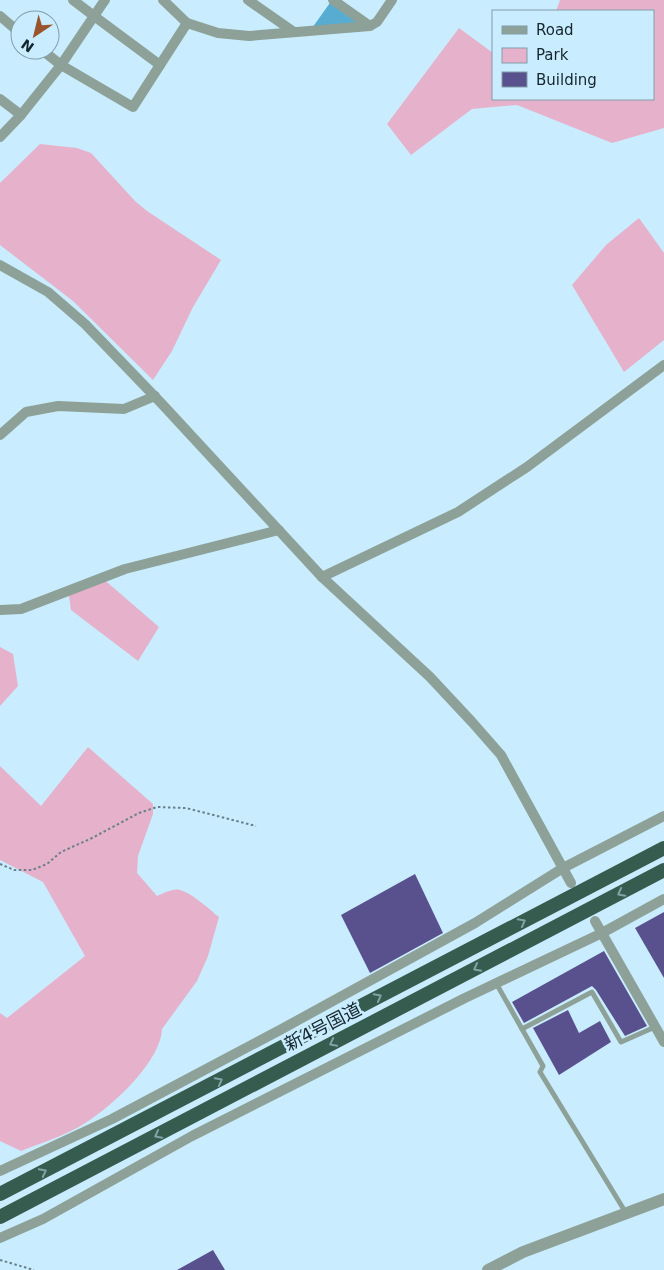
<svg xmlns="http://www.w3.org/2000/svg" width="664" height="1270" font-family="'DejaVu Sans','Noto Sans JP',sans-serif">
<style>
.green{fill:#e6b2cb}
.water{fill:#56acd1}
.building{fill:#59508e}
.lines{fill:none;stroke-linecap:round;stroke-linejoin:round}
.path{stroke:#67808c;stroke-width:2;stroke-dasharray:2.5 2.5;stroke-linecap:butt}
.service{stroke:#8da198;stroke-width:5}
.minor{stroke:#8da198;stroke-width:10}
.tertiary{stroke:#8da198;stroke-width:12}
.trunk{stroke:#355c4e;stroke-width:14}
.oneway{stroke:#7fa4a6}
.labels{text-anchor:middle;stroke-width:5;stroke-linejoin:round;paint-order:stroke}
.street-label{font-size:18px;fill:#14252d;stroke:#c9edfe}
</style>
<rect width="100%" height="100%" fill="#c9edfe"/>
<!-- green -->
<g class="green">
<path d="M560,0H664V128L612,143L517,105L472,109L411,155L387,124L459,28L493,53V99H653V11H556Z"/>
<path d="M40,144L77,148L91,153L135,201L147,211L221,260L193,307L172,351L153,380L73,301L0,245V183Z"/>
<path d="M639,218L664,253V340L624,372L572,285L606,245Z"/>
<path d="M101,577L159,627L138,661L71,610L68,589Z"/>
<path d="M0,647L13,654L18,686L0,706Z"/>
<path d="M88,747L153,804V814L138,856L137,873L157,896C164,893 173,888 180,890C192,893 209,909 219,917L208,956L197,981L162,1029C161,1064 102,1117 71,1131C55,1139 38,1144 21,1151L0,1141V1013L7,1018L85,956L43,882L0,860V766L41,806Z"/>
</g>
<!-- water -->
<path class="water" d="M332,0L370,26L310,31Z"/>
<!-- building -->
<g class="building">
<path d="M415,874L443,933L370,973L341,915Z"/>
<path d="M664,912V978L635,928Z"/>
<path d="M604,951L647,1026L625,1036L596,990L592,986L524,1023L512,1002Z"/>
<path d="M568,1010L579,1033L600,1021L611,1042L559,1075L533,1028Z"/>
<path d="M213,1250L225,1270H177Z"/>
</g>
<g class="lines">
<!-- path -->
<g class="path">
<path d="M0,864L14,870H32L47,864L61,852L92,838L139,813L157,807L186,808L256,826"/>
<path d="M0,1260L34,1270"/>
</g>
<!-- service -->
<g class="service">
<path d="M496,983L543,1066L540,1072L626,1213"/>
<path d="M522,1029L592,992L621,1042L655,1027"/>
</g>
<!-- minor -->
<g class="minor">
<path d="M73,0L94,16L61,65L133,107L187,23"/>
<path d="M105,0L94,16L160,65"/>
<path d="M163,0L187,23L218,33L249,36L370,26L377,22L392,0"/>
<path d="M248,0L294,32"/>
<path d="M333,0L370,26"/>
<path d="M0,16L20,33"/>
<path d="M0,99L21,115"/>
<path d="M0,137L21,115L61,65L42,50"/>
<path d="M0,265L48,292L85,324L162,404L322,577L430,677L472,722L501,755L571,883"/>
<path d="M0,435L26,412L58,406L124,409L155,396"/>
<path d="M322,577L458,512L527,467L664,365"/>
<path d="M0,610L21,609L125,569L279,530"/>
<path d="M595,921L664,1042"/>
<path d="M0,1171L112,1119L280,1030L475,923L563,868L664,816"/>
<path d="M0,1238L43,1219L192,1136L465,998L602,933L664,899"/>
</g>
<!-- tertiary -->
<path class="tertiary" d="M488,1270L523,1252L664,1199"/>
<!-- trunk -->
<g class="trunk">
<path d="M0,1194L664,848"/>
<path d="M0,1217L664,870"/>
</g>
</g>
<!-- one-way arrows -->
<defs><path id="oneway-chevron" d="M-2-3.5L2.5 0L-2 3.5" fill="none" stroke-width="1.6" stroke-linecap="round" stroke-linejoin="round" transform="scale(1.25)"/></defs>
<g class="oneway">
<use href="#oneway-chevron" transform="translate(621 893) rotate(152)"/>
<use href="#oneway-chevron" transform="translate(522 922) rotate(-28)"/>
<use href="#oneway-chevron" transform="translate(477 968) rotate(152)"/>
<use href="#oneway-chevron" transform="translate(378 997) rotate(-28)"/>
<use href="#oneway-chevron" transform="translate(333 1043) rotate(153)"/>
<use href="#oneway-chevron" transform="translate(219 1081) rotate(-28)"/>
<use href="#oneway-chevron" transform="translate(158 1135) rotate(152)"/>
<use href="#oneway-chevron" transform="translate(43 1172) rotate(-27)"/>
</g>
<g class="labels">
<!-- street labels -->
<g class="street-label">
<text transform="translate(323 1027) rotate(-27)" y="6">新4号国道</text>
</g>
</g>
<!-- legend -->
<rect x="492" y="10" width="162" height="90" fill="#c9edfe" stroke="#819daa"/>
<rect x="502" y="26" width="25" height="8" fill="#8da198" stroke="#819daa"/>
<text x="536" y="35" font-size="15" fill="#14252d">Road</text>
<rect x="502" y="48" width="25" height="15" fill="#e6b2cb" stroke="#819daa"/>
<text x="536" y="60" font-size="15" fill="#14252d">Park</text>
<rect x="502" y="72" width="25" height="15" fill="#59508e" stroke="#819daa"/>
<text x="536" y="85" font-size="15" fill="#14252d">Building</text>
<!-- north arrow -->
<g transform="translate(35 35) rotate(215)"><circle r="24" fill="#c9edfe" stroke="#819daa"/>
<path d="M0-4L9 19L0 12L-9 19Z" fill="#9a542c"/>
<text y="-8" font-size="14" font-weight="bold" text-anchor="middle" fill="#14252d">N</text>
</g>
</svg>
